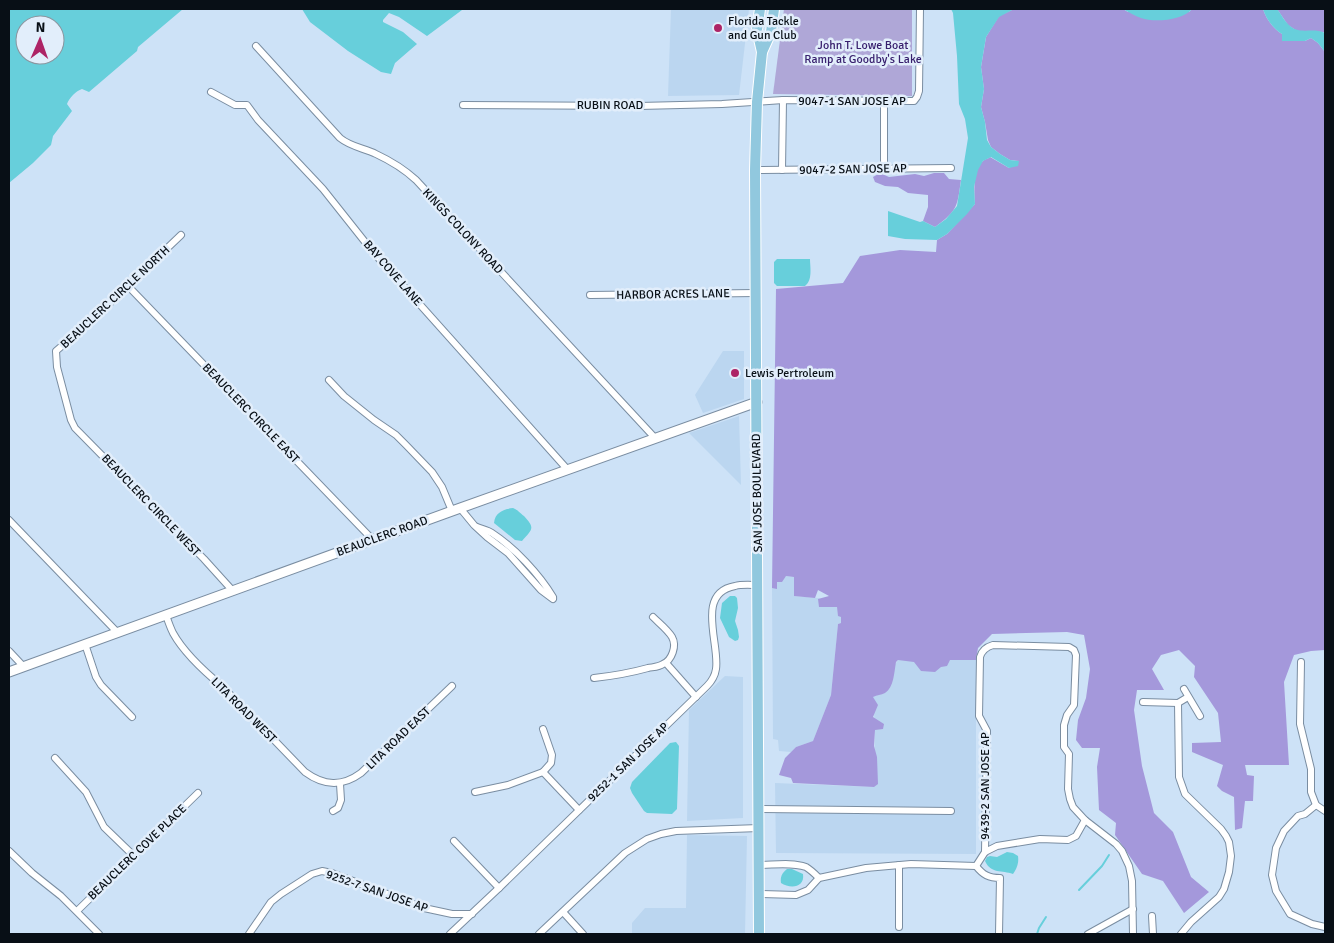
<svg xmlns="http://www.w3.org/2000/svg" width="1334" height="943" font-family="Signika,sans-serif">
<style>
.built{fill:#bbd6f0}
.green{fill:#afa7d7}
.forest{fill:#a498db}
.water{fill:#67cfdb;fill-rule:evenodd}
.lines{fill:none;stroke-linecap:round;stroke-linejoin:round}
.stream{stroke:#67cfdb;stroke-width:2}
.street-casing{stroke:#7a8da1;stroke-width:8}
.secondary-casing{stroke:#7a8da1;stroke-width:11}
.primary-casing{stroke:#fff;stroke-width:12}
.street{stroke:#fff;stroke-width:6}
.secondary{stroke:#fff;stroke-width:9}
.primary{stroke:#91c8de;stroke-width:10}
.poi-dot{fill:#ad2466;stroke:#e2eefb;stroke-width:2}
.labels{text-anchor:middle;stroke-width:5;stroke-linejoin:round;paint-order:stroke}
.poi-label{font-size:12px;fill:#080f16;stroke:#e2eefb;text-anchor:start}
.park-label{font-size:12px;fill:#38206e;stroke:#e2eefb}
.street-label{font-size:12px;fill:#080f16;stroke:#e2eefb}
</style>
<rect width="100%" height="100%" fill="#cde2f7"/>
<!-- built -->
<g class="built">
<path d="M671,9H749L739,95L668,96Z"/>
<path d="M723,351H744V399L703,413L695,395Z"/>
<path d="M739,416L741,485L689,433Z"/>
<path d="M786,576L794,577V596L818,598L837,607L841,617V623L838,624L831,695L813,741L796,747L791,752L779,751L778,740L773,739L772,588H777V582Z"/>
<path d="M898,660H976V854L776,853L775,783L874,787L875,729L873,697Z"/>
<path d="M725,676L743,677V818L687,821L689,710Z"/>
<path d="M687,835L747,836L745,934H632V923L645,908H686Z"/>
</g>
<!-- green -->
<path class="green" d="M784,9H912V96L773,94Z"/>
<!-- forest -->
<g class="forest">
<path d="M1014,9H1123L1128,12H1189L1192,9H1263C1266,19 1273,28 1282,34V41H1305L1311,38L1318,43L1325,52V650L1311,651L1294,655L1284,682L1289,765H1245L1247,775L1254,776L1253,801H1245L1242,828L1235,830L1234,797L1222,791L1217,786L1223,765L1192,752V743L1221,742L1218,713L1194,677L1195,666L1179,650L1161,655L1152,669L1164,690H1137L1134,710L1142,766L1154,813L1173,832L1191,877L1209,892L1184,913L1163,881L1142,874L1115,835L1116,823L1099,810L1097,767L1100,748H1082L1076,740L1078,720L1086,698L1090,669L1084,635L1067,632L992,634L978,648L976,660H950L947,666L941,667L935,672L921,671L914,662L898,660L896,662C894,673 894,687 885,693C881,695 877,695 873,697L878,705L873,717L884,724L883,729L875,730L874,746L877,757L878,784L874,787L793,783L791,778L779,775L785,758L796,747L813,741L831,695L838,624L841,623V617L838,616L837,607H819L818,599L829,596L818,590L815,598L794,596V577L786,576L782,582H777V589L772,588L776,289L843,283L860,256L900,250L936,252L937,240L947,234L975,204C974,191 973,171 983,161C985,159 988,159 990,157L1009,168L1019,161L1010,160L1000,154L991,147L988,140L985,122L981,107L984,89L981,67L986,37L999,16Z"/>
<path d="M1277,9H1325V33L1323,32L1297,31L1288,25Z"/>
<path d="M880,173L889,177L915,174L924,176L934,173H944L949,179L961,180C957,207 958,210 935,227L923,221L928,207V195L908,193L898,187L885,186L875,182L873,177Z"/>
</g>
<!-- water -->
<g class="water">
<path d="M9,9H183L138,47L137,51L89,92L82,89C76,91 69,98 67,104L72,111L53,136L51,145L33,163L9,183ZM25,25H55V55H25Z"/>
<path d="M302,9H461L462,10L427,36L399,17L389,13L383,20V22L403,32L417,44L395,63L391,74L381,72L348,51L310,22Z"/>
<path d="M951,9H1014L999,17L986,37L981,67L984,89L981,107L985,122L987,140L991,147L1000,154L1010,160L1019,161L1018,166L1009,168L991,157L983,161L978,170L974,187L975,204L967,214L947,234L937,240L905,239L888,236V211L920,222L923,221L935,227L946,219L957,206L968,138L965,119L959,104L957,56L953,13Z"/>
<path d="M1123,9H1192C1183,20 1155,23 1141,18C1135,16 1129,12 1123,9Z"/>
<path d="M1263,9H1277C1281,14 1285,22 1290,26C1300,35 1313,27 1325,33V52L1318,43L1311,38L1305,41H1282V34C1273,28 1266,19 1263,9Z"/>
<path d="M777,259H810C810,267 813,280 805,286H777L774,283V262Z"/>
<path d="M513,508C518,510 520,513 524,516C535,528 533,529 522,541L515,540L494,523C495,512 504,509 513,508Z"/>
<path d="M730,596H735L737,598L738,608L735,621L738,630L739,637L738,640L735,641L729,637L720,618L722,603Z"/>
<path d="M676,742L679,746L677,809L672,814L647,813L644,811L632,793L630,788L632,782L670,743Z"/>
<path d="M1007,852L1013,853L1018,856C1019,863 1017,868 1013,874C1002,870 991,874 985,861L987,857L990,856L997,857Z"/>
<path d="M787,869H792L803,874C805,888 790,889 781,883C780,877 782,873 787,869Z"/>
</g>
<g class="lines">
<!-- stream -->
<g class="stream">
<path d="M1079,890L1102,866L1109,855"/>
<path d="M1037,934L1039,928L1046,917"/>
</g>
<!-- street casing -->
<g class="street-casing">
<g id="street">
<path d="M256,46L340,138C351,147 364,148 376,154C391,161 404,169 416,180L655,438"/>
<path d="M211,92L235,105H247L258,120L323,189L373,252L567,469"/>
<path d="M884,102V168"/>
<path d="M463,105L639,106L722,104L783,100L914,101L917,97L919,91L920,9"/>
<path d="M755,170L951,168"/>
<path d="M782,170L783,100"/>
<path d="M181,235L91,321L56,351L57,367L71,420L75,428L204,559L232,590"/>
<path d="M128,286L373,540"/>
<path d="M590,295L756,293"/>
<path d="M329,380L344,396L374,420L396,435L406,445L432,472L442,487L452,511"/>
<path d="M460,508L474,525L487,537L508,553L541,590L553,599"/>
<path d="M9,520L117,632"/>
<path d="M477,527C482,529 488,530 492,533C515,548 539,574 553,597"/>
<path d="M166,615C168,621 170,627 173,633C184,653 206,673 223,687L305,772C324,786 342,787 361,773L452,686"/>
<path d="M85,644L96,677L101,685L132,717"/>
<path d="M9,651L24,667"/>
<path d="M1301,662L1300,724L1311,769V792L1316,805L1325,811"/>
<path d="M666,663L696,697"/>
<path d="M594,678C612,676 630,673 648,668C653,667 659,667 663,664C672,660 677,646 672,637C668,630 659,623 653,617"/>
<path d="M1184,689L1200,716"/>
<path d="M1143,702L1178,703L1188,697"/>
<path d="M1178,703L1179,777L1185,794L1221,829L1226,836L1229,842L1231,856L1229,872L1224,889L1219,897L1191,922L1181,934"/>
<path d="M55,758L86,792L104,827L134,856"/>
<path d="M543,772L579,810"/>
<path d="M475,792L508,785L543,772L551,763L552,755L543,729"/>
<path d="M1316,805L1305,814L1298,816L1284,831L1276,848L1272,875L1276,891L1290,914L1312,924L1325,927"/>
<path d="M759,809L951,811"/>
<path d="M333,811L338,808L341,800L340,784"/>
<path d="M454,841L499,888"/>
<path d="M9,851L32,873L61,896L99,934"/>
<path d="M985,852L987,731L979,716L980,657C982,650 986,647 993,645L1069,647L1074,650L1076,655L1074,705L1067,715L1064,725V747L1069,754L1068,789L1070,799L1073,807L1085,820L1116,844L1122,851L1129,866L1132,881L1133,934"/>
<path d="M759,865C774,865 792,862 806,867C811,870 815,874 819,878"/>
<path d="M976,866C983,875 989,878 1000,878L999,934"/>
<path d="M760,894L796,895L808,890L819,878L866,868L911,864L976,866L985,852L997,846L1040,839L1068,840L1076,836L1085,820"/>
<path d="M77,911L198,793"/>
<path d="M563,912L583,934"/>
<path d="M1152,916L1153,934"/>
<path d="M899,927V865"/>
<path d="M249,934L271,902L281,894L312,874L322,871L332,873L424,908L452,914H472"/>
<path d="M450,934L499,888L707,686C712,681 715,676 716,669C720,644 695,593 735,586C742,584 751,585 758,585"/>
<path d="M539,934L625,853L647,839L661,834L676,831L759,828"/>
<path d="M1088,934L1133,909"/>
</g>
</g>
<!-- secondary casing -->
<g class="secondary-casing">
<path id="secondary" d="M9,672L452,511L757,402"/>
</g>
<!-- primary casing -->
<g class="primary-casing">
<g id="primary">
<path d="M762,52L771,32L774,9"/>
<path d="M759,934L755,170L757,102L762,52L757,30L760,9"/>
</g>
</g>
<!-- street -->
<use href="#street" class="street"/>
<!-- secondary -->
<use href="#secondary" class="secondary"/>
<!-- primary -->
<use href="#primary" class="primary"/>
</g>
<!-- markers -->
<g class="poi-dot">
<circle cx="718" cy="28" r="5"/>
<circle cx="735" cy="373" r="5"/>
</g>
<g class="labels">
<!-- poi labels -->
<g class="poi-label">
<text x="728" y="25">Florida Tackle<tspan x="728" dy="14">and Gun Club</tspan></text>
<text x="745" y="377">Lewis Pertroleum</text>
</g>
<!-- park labels -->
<g class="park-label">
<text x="863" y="49">John T. Lowe Boat<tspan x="863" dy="14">Ramp at Goodby's Lake</tspan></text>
</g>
<!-- street labels -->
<g class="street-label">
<text x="852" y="105">9047-1 SAN JOSE AP</text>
<text x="610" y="109">RUBIN ROAD</text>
<text transform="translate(853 169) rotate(-1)" y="4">9047-2 SAN JOSE AP</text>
<text transform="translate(463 231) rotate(47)" y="4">KINGS COLONY ROAD</text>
<text transform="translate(393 273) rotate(49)" y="4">BAY COVE LANE</text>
<text transform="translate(673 294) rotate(-1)" y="4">HARBOR ACRES LANE</text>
<text transform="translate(115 297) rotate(-43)" y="4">BEAUCLERC CIRCLE NORTH</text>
<text transform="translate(251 413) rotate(46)" y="4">BEAUCLERC CIRCLE EAST</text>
<text transform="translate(757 493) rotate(-91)" y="4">SAN JOSE BOULEVARD</text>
<text transform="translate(151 505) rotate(46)" y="4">BEAUCLERC CIRCLE WEST</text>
<text transform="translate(382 536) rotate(-20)" y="4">BEAUCLERC ROAD</text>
<text transform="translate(244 710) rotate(45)" y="4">LITA ROAD WEST</text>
<text transform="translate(398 738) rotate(-44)" y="4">LITA ROAD EAST</text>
<text transform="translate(628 762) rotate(-44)" y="4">9252-1 SAN JOSE AP</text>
<text transform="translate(985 786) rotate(-90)" y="4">9439-2 SAN JOSE AP</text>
<text transform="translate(137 852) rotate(-44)" y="4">BEAUCLERC COVE PLACE</text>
<text transform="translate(377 891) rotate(19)" y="4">9252-7 SAN JOSE AP</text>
</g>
</g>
<!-- border -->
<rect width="1334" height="943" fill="none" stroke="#080f16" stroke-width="20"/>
<!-- north arrow -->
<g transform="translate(40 40) rotate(2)"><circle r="24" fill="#e2eefb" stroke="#8b959f"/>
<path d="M0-4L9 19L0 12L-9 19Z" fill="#ad2466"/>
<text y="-8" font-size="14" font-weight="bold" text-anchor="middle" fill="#080f16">N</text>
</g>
</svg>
